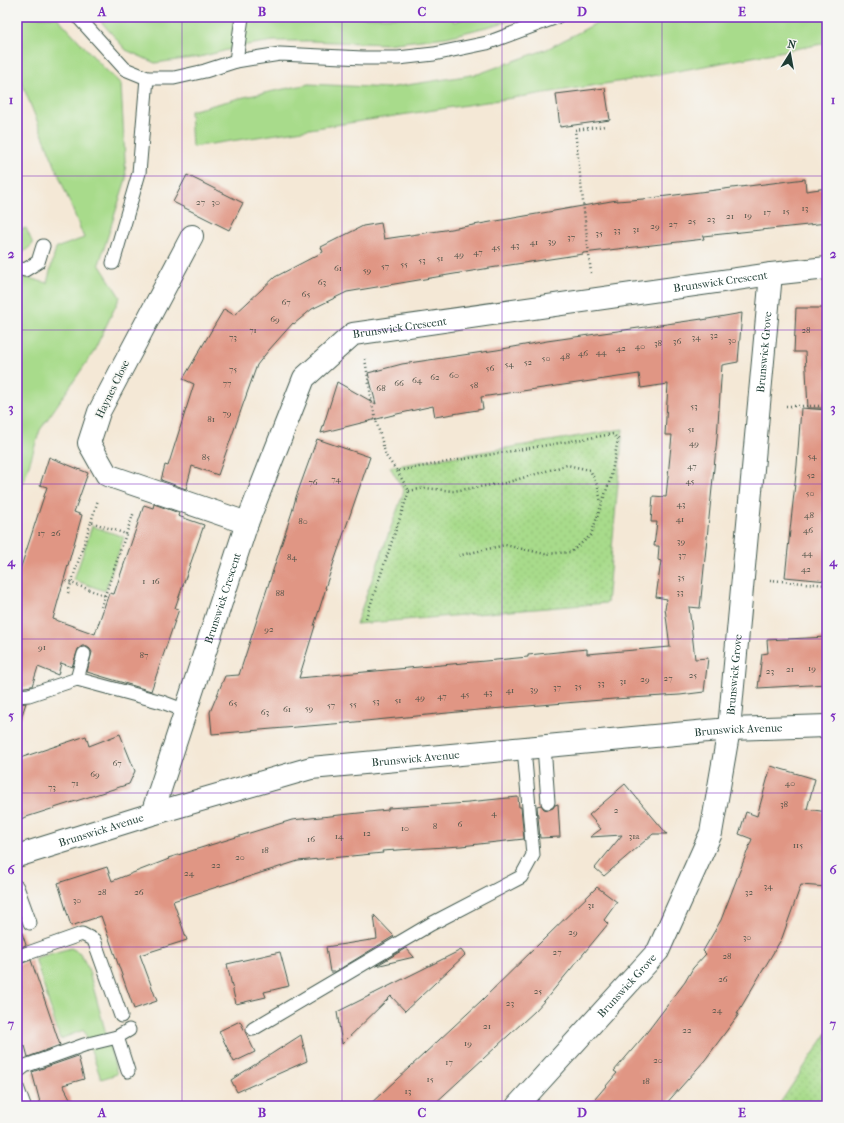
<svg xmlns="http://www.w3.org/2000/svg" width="844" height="1123" font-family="'IM FELL French Canon',serif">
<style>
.green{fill:#a8db8b;stroke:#648c60}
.park{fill:url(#park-dots);stroke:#648c60}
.building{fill:#e09684}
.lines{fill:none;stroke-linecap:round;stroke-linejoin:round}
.service-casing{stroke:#3f574c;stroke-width:15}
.minor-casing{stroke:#3f574c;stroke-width:24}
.tertiary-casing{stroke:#3f574c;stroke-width:24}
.path{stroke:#3f574c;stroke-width:2.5;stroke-dasharray:1 3;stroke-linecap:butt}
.service{stroke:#fff;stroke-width:13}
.minor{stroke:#fff;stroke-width:22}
.tertiary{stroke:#fff;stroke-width:22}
.grid{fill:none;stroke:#7b2cbf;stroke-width:1;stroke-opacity:0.55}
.labels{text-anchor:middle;stroke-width:3;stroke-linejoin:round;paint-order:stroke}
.number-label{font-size:9px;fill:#4f5348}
.street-label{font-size:11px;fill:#1f3d34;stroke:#f6f6f2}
.neatline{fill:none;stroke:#7b2cbf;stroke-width:1.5}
.grid-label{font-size:13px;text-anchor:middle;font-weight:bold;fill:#7b2cbf}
</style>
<defs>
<pattern id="park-dots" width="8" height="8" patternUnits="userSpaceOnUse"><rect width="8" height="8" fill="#a8db8b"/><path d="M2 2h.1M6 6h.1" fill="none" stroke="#90bd79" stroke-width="1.8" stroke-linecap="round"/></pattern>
</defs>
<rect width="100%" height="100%" fill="#f6f6f2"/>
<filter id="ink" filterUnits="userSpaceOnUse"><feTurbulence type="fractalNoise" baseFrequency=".025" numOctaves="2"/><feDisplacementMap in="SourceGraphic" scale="8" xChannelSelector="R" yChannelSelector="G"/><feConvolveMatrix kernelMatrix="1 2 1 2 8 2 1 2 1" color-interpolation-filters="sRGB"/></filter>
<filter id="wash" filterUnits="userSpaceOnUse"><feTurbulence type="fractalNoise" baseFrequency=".012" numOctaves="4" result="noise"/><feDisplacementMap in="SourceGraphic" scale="16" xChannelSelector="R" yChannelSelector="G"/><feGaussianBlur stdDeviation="0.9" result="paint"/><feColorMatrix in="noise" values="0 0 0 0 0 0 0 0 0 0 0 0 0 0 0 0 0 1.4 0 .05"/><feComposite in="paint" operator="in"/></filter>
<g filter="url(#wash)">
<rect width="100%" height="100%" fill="#f4e8d6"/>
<!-- green -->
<g class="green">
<path d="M17,17H57L103,67L121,84L126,179L99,264L120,297L93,353L40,430L17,503V275L47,283L56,248L84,238L17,71Z"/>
<path d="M97,17H452L454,22L467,17H521L510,21L447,37L387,44L310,41H274L247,45L200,57L155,63L126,50Z"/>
<path d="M608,17H827V43L630,80L192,147L190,111L244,97L309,84L388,88L478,74L547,49Z"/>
<path d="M26,228L33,244L18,257L17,256V231Z"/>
<path d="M92,526L124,537L105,591L74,580Z"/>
<path d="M71,948L80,953L88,968L117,1074L101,1079L84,1030L60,1039L35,958Z"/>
</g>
<!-- park -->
<g class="park">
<path d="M623,429L607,603L356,624L404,491L390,467Z"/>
<path d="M827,1033V1106H778Z"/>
</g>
<g id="blocks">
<!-- building -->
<g class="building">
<path d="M605,88L610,120L560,127L556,94Z"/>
<path d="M187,175L243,203L229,230L173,202Z"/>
<path d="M805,179L806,191L827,188V223L703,236L704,239L583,253V254L490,268L347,292L312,309L294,324L293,323L268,351L257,365L218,475L192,466L186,489L161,480L165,465L168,466L194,384L183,379L224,309L234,315L275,277L323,252L321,247L363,226L381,223L384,239L445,230L617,200V201L643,199Z"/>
<path d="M796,308H827V408H808L805,352H794Z"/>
<path d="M742,313L738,362L722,365L717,438L700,608L689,607L695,659L708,658L704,692L680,695L614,699L478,710L345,723L212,734L210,712L225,676L239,675L292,512L296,497L317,439L370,457L325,588H326L314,626H315L299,678L496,660L528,657V655L587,649V654L670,647L665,608L667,599L656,597L661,561L658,560L659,546H654L657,522H651L653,496L666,497L672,435H665L668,384L641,388L639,374L481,397L483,409L435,417L433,406L397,414L321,433L337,382L376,404L368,373L402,364L497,350L547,341L688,321L702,319V320Z"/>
<path d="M801,408L827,410V581L785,577L797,465Z"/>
<path d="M49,457L88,473L74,512L82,515L53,619L95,634L109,593L114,594L144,505L153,508L154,504L179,513L178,516L204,525L175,608L179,609L151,691L87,672L92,652L90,649L86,646H82L78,649L72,667L61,663L58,675L38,667L32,686L17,688V579L47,487L40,485Z"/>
<path d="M827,637V684L758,688L762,654L768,653L767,640Z"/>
<path d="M26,703L21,718L17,717V704Z"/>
<path d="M120,734L135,771L129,784L17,820V759L86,736L89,746Z"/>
<path d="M771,766L815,779L807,809L827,812V887L801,885L782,938L737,1014H739L705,1060L664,1106H589L617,1073L614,1071L644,1036L685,982L693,968L706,954L703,951L721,920L752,839L739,834L746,812L757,816Z"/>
<path d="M625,784L667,834H653L604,876L595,868L622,835L590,837L601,829L589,815Z"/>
<path d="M518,797L519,807H521L524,839L461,846L382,851L383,853L298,861L173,901L187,940L140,955L157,1001L134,1009L101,916L71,926L58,883L107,867L112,881L169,859L168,858L292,820L388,810V808L469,803L468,802Z"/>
<path d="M558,804L560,837L540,838L537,806L541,805L544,809L548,810L553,808L555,805Z"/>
<path d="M597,887L617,902L604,920L608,924L546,999L535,1011L432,1106H368L481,1001Z"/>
<path d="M374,915L394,936L335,972H330L326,947L377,939Z"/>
<path d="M21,930L26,945L17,949V931Z"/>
<path d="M406,948L414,957L376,966Z"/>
<path d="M461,950L465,955L405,1011L391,996L342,1044L337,1012Z"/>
<path d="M280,952L289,986L264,992L266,997L236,1004L227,964Z"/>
<path d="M31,960L60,1045L28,1057L25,1046L17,1049V965Z"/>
<path d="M240,1021L255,1052L234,1062L219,1031Z"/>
<path d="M301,1035L307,1061L237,1092L231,1080Z"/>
<path d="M78,1056L84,1079L63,1085L74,1106H41L32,1072Z"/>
</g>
</g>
</g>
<g filter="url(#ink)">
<use href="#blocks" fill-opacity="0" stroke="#3f574c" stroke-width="1"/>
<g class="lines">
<!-- service casing -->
<g class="service-casing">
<g id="service">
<path d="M78,17L125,69L147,78H174L205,71L236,61L280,54L363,58H398L434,54L487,43L557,17"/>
<path d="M236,61L242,17"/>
<path d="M113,263L139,173L147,78"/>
<path d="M17,268L25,270L38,262L43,246"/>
<path d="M77,679L162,702L186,711"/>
<path d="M17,696L29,695L77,679L84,654"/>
<path d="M544,746L548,802"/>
<path d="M17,887L30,923"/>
<path d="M17,957L82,934L94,940L121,1016"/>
<path d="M253,1029L431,924L521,877L533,855L524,748"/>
<path d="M117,1037L129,1030"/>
<path d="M17,1072L25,1066L84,1045L117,1037L128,1071"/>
<path d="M17,1087L24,1106"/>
</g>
</g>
<!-- minor casing -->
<g class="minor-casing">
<g id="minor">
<path d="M192,236L99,412L89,443L107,475L247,523"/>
<path id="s1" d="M152,814L247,523L304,378L353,334L771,274L827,268"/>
<path id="s2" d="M517,1106L658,951L711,833L729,729L771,274"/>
</g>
</g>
<!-- tertiary casing -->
<g class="tertiary-casing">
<g id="tertiary">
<path id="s3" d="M17,856L152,814L311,768L729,729L827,726"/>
</g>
</g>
<!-- path -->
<g class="path">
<path d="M591,273L575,130L605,126"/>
<path d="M365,359L373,409L386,456L397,471L464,459L613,434L618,439L611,477L591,535L571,552L545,554L505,545L457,556"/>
<path d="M786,406H827"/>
<path d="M409,491L425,488L453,491L505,483L567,465L590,470L598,487L601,503"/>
<path d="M91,522L98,500"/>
<path d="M126,534L134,512"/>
<path d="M770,580L827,585"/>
<path d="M66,581L106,596"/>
<path d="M68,593L91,522L126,534L101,607"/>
<path d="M366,618L409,491L397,471"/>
</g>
<!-- service -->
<use href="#service" class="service"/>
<!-- minor -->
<use href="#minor" class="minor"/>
<!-- tertiary -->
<use href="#tertiary" class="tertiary"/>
</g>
</g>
<!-- grid -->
<path class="grid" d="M182,17V1106M342,17V1106M502,17V1106M662,17V1106M17,176H827M17,330H827M17,484H827M17,639H827M17,793H827M17,947H827"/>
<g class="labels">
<!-- number labels -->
<g class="number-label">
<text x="208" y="205">27 - 30</text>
<text x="805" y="211">13</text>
<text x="786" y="214">15</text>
<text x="767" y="215">17</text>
<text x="748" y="218">19</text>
<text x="730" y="219">21</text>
<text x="711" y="222">23</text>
<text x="692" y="224">25</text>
<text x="673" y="227">27</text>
<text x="655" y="229">29</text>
<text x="636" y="232">31</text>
<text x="617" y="233">33</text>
<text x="599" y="236">35</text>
<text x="571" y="240">37</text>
<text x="552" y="244">39</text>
<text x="534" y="245">41</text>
<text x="515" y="248">43</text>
<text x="496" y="250">45</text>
<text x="478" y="255">47</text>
<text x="459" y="257">49</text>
<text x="440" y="261">51</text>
<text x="422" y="263">53</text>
<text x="404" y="267">55</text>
<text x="385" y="269">57</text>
<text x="338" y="271">61</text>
<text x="367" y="273">59</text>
<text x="322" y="285">63</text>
<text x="306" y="297">65</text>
<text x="286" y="305">67</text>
<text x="275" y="322">69</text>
<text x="253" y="333">71</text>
<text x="806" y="333">28</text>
<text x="714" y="338">32</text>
<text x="233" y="340">73</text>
<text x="696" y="340">34</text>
<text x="732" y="343">30</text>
<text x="677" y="344">36</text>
<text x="658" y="346">38</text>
<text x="640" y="349">40</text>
<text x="621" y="351">42</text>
<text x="601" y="355">44</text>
<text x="583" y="356">46</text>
<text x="565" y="359">48</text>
<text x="546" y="361">50</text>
<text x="528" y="365">52</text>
<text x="509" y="367">54</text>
<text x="490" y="371">56</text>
<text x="233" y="372">75</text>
<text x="454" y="378">60</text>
<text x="435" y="380">62</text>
<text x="417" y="383">64</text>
<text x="227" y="386">77</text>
<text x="399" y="386">66</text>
<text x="474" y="388">58</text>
<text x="381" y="391">68</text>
<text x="694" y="409">53</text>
<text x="227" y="416">79</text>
<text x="211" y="422">81</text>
<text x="691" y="432">51</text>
<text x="694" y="446">49</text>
<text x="812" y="459">54</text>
<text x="206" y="460">85</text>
<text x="692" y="469">47</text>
<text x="811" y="478">52</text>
<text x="336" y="482">74</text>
<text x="690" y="484">45</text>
<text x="313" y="485">76</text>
<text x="810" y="496">50</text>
<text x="681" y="507">43</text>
<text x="809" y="518">48</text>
<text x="680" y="522">41</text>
<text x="303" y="524">80</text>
<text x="808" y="533">46</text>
<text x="49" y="536">17 - 26</text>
<text x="681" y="544">39</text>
<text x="807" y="556">44</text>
<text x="682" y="558">37</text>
<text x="292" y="560">84</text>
<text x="806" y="572">42</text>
<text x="681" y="580">35</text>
<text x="151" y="584">1 - 16</text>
<text x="680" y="595">33</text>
<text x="280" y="596">88</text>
<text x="269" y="632">92</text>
<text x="42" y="650">91</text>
<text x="144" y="658">87</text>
<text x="812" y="671">19</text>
<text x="790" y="672">21</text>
<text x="770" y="674">23</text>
<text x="693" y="678">25</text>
<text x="668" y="681">27</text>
<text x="645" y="682">29</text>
<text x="623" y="684">31</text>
<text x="601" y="686">33</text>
<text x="578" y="689">35</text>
<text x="557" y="690">37</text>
<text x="534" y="692">39</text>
<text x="510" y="693">41</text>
<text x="488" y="695">43</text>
<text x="465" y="697">45</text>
<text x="442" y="699">47</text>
<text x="420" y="700">49</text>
<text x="398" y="703">51</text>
<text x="376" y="704">53</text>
<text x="233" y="706">65</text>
<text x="353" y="707">55</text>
<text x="331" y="708">57</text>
<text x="309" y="711">59</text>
<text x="287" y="712">61</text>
<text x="265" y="715">63</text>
<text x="117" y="766">67</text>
<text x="95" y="777">69</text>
<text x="75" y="786">71</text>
<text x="790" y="786">40</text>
<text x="52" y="790">73</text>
<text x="784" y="807">38</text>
<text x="616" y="813">2</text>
<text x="494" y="816">4</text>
<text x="460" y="827">6</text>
<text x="435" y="829">8</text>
<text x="405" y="831">10</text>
<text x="367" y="836">12</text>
<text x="339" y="839">14</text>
<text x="634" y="839">31a</text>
<text x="311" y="842">16</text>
<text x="798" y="848">115</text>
<text x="265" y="853">18</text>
<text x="240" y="860">20</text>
<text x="216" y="868">22</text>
<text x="189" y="876">24</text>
<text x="768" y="889">34</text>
<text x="102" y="895">28</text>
<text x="139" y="895">26</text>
<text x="749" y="895">32</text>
<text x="77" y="903">30</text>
<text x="591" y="908">31</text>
<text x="573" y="935">29</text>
<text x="747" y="940">30</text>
<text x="557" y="955">27</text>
<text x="727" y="959">28</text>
<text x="723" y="982">26</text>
<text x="538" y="994">25</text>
<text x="510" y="1006">23</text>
<text x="717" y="1013">24</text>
<text x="487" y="1029">21</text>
<text x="687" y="1033">22</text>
<text x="468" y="1046">19</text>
<text x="658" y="1063">20</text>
<text x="449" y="1065">17</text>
<text x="430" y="1082">15</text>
<text x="646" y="1084">18</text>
<text x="408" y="1094">13</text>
</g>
<!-- street labels -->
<g class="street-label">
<text dy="4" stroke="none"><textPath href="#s1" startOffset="899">Brunswick Crescent</textPath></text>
<text dy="4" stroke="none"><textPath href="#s1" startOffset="575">Brunswick Crescent</textPath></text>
<text dy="4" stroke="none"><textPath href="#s2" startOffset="823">Brunswick Grove</textPath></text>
<text transform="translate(112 389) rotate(-64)" y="4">Haynes Close</text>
<text dy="4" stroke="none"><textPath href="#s1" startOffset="227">Brunswick Crescent</textPath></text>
<text dy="4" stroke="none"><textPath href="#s2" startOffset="499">Brunswick Grove</textPath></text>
<text dy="4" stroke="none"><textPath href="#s3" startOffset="736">Brunswick Avenue</textPath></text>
<text dy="4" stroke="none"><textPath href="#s3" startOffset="412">Brunswick Avenue</textPath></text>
<text dy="4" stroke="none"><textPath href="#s3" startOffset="88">Brunswick Avenue</textPath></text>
<text dy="4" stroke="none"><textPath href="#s2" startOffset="163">Brunswick Grove</textPath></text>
</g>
</g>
<!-- margin -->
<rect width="844" height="1123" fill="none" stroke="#f6f6f2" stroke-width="44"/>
<!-- north arrow -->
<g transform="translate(790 54) rotate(11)" stroke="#f6f6f2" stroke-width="3" paint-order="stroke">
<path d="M0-3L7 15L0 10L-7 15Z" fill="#1f3d34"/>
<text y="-6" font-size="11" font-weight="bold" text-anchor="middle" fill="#1f3d34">N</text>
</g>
<rect x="22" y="22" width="800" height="1079" class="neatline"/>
<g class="grid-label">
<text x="102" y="16">A</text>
<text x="262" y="16">B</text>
<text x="422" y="16">C</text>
<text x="582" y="16">D</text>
<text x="742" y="16">E</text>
<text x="11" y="104">1</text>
<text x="833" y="104">1</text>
<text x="11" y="258">2</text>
<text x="833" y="258">2</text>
<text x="11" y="412">3</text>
<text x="833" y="412">3</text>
<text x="11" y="566">4</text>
<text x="833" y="566">4</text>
<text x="11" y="720">5</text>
<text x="833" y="720">5</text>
<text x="11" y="874">6</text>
<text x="833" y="874">6</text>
<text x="11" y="1028">7</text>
<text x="833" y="1028">7</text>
<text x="102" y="1117">A</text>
<text x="262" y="1117">B</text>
<text x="422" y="1117">C</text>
<text x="582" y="1117">D</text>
<text x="742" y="1117">E</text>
</g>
</svg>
